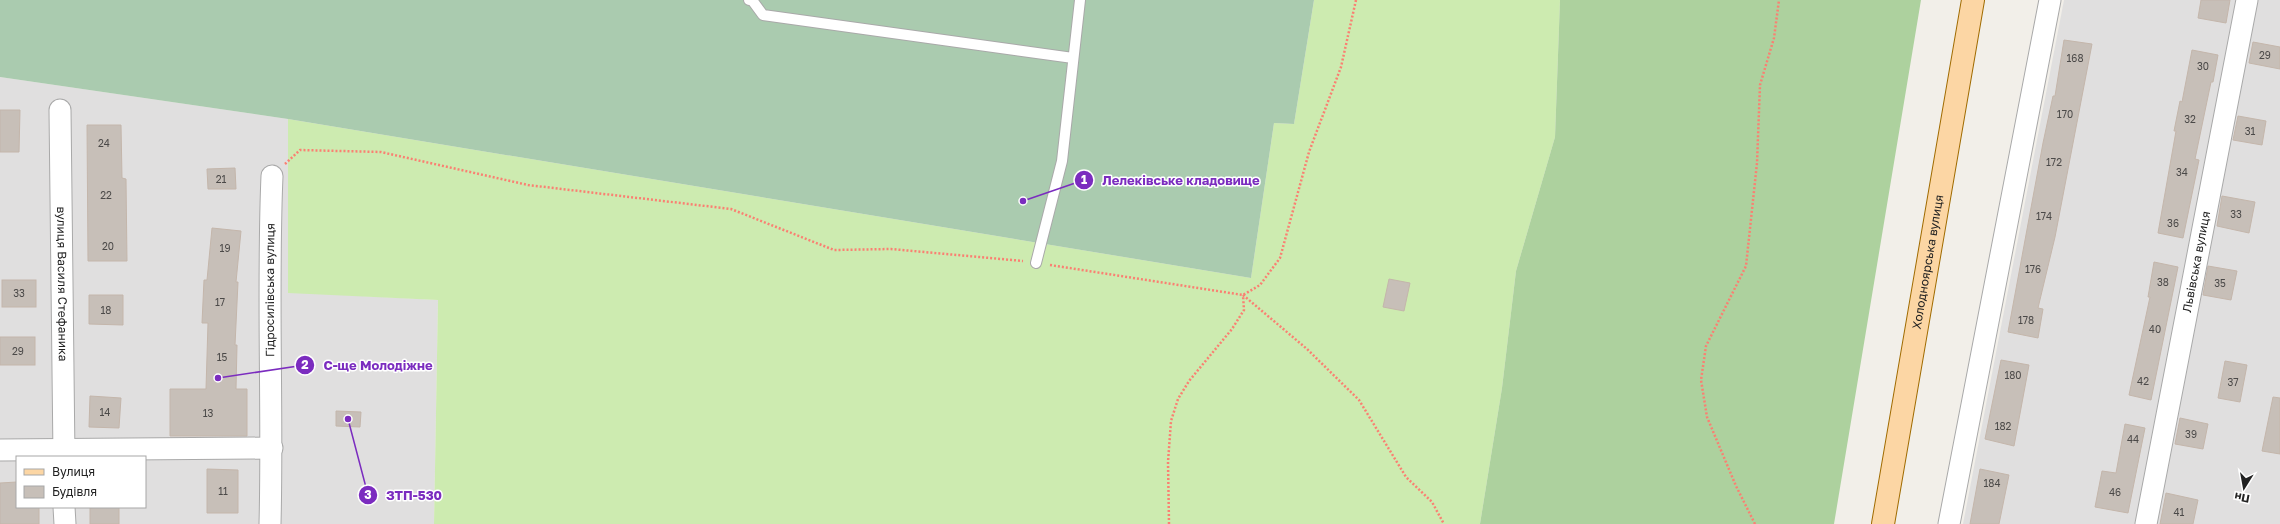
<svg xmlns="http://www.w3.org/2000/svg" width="2280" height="524" font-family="'Golos Text',sans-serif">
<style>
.residential{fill:#e0dfdf;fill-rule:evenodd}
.grass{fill:#cdebb0}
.forest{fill:#add19e}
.cemetery{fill:#aacbaf}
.building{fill:#c7bfb8;stroke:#c4b6ab}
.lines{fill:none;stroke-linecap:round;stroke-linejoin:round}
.service-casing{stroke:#a9a9a9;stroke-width:12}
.minor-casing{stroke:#a9a9a9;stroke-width:23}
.primary-casing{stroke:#a06b00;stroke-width:24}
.path{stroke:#fa8072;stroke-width:2.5;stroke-dasharray:2 2;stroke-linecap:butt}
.service{stroke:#fff;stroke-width:10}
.minor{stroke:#fff;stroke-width:21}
.primary{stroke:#fcd6a4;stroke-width:22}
.labels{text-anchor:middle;stroke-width:3;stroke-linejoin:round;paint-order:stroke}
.number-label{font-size:10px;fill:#4b4948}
.street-label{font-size:12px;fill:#222;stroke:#fff}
.leader{fill:none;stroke:#7b2cbf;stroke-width:1.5}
.callout-dot{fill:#7b2cbf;stroke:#fff;stroke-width:1.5}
.mark-label{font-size:12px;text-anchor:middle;font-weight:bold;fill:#fff}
.callout-label{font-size:13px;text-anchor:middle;font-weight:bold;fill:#7b2cbf;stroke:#fff;stroke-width:3;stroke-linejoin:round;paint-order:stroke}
</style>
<rect width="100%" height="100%" fill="#f2efe9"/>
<!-- residential -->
<g class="residential">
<path d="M2064,0H2280V524H1963Z"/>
<path d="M0,77L288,119V292L438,300L434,524H0ZM17,457H145V507H17Z"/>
</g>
<!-- grass -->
<path class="grass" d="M1314,0H1560L1555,137L1516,271L1502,388L1480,524H434L438,300L288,293V119L1251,278L1274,123L1294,124Z"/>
<!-- forest -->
<path class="forest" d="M1560,0H1921L1834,524H1480L1502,388L1516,271L1555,137Z"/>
<!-- cemetery -->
<path class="cemetery" d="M0,0H1314L1294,124L1274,123L1251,278L288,119L0,77Z"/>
<!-- building -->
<g class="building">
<path d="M2201,0H2230L2226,23L2198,18Z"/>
<path d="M2064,40L2092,44L2055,237L2038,308L2043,309L2038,338L2008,332L2043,143L2053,96H2055Z"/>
<path d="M2253,42L2280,47V69L2249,63Z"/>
<path d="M2192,50L2218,55L2213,82H2211L2195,159L2199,160L2183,238L2158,233L2176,131H2174L2180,101L2182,102Z"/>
<path d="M0,110H20L19,152H0Z"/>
<path d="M2238,116L2266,121L2262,145L2233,140Z"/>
<path d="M87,125H121L122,178L126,179L127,261H88Z"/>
<path d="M235,168L236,189H208L207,169Z"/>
<path d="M2222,196L2255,202L2249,233L2217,226Z"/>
<path d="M212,228L241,231L236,282H238L235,345H237L236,389H247V436H170V389H206L208,323H202L204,280H207Z"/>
<path d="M2154,262L2178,267L2151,400L2129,395L2150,297H2148Z"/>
<path d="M2208,266L2237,271L2231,300L2203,295Z"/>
<path d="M1389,279L1410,283L1404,311L1383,307Z"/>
<rect x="2" y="280" width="34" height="27"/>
<path d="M89,295H123V325L89,324Z"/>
<rect x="0" y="337" width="35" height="28"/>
<path d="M2001,360L2029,365L2014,446L1985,439Z"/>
<path d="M2225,361L2247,365L2240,402L2218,398Z"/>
<path d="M90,396L121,398L119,428L89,427Z"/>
<path d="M2273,397L2280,398V454L2262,451Z"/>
<path d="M336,411L361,412L360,427L336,426Z"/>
<path d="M2180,418L2208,424L2203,449L2175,444Z"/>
<path d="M2125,424L2145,428L2128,513L2095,507L2102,471L2116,473Z"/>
<path d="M207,469L238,470V513H207Z"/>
<path d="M1980,469L2009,475L1999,524H1970Z"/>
<path d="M17,482V507H39V524H0V483Z"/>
<path d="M2166,493L2198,500L2193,524H2160Z"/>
<path d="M100,507H119V524H90V508Z"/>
</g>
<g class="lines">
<!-- service casing -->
<g class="service-casing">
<g id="service">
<path d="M749,0H752L763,15L1073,58"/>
<path d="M1036,263L1062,161L1080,0"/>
</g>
</g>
<!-- minor casing -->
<g class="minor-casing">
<g id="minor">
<path id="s1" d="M60,110L64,457"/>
<path d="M0,450L272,448"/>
<path d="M64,507L65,524"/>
<path id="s2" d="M270,524C273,408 267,292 272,176"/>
<path d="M1949,524L2050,0"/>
<path id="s3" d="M2146,524L2247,0"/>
</g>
</g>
<!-- primary casing -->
<g class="primary-casing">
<g id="primary">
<path id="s4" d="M1883,524L1973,0"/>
</g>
</g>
<!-- path -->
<g class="path">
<path d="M285,164L300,150L381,152L528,185L731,209L834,250L891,249L1023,261"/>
<path d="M1050,265L1243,295L1260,285L1280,258L1309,152L1341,67L1356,0"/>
<path d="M1243,295L1307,349L1359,400L1406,477L1432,502L1444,524"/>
<path d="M1169,524L1168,462L1171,421L1178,399L1189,381L1232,329L1244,310L1243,295"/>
<path d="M1755,524L1736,486L1707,417L1701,380L1706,346L1746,266L1757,163L1760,85L1774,38L1779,0"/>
</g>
<!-- service -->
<use href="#service" class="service"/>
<!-- minor -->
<use href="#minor" class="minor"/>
<!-- primary -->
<use href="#primary" class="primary"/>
</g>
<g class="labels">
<!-- number labels -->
<g class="number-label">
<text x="2265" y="59">29</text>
<text x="2075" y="62">168</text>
<text x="2203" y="70">30</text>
<text x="2065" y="118">170</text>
<text x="2190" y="123">32</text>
<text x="2250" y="135">31</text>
<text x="104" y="147">24</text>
<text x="2054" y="166">172</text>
<text x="2182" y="176">34</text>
<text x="221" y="183">21</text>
<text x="106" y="199">22</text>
<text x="2236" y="218">33</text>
<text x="2044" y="220">174</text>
<text x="2173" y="227">36</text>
<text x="108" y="250">20</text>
<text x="225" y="252">19</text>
<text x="2033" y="273">176</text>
<text x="2163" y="286">38</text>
<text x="2220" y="287">35</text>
<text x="19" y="297">33</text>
<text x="220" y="306">17</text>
<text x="106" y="314">18</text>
<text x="2026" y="324">178</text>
<text x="2155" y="333">40</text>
<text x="18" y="355">29</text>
<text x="222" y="361">15</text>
<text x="2013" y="379">180</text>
<text x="2143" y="385">42</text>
<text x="2233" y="386">37</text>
<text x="105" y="416">14</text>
<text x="208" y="417">13</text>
<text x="2003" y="430">182</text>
<text x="2191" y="438">39</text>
<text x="2133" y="443">44</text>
<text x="1992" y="487">184</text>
<text x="223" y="495">11</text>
<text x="2115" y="496">46</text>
<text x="2179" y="516">41</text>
</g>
<!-- street labels -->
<g class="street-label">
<text dy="4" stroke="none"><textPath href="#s4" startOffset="266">Холодноярська вулиця</textPath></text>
<text dy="4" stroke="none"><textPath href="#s3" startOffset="267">Львівська вулиця</textPath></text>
<text dy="4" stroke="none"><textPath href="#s1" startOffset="174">вулиця Василя Стефаника</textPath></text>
<text dy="4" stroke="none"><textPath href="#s2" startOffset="234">Гідросилівська вулиця</textPath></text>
</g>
</g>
<!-- callouts -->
<path class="leader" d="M1023 201L1084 180M218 378L305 365M348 419L368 495"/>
<g class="callout-dot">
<circle cx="1023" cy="201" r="4"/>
<circle cx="218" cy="378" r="4"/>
<circle cx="348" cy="419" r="4"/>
<circle cx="1084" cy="180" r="10"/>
<circle cx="305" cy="365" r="10"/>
<circle cx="368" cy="495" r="10"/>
</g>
<g class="mark-label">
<text x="1084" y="184">1</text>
<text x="305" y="369">2</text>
<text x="368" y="499">3</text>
</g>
<g class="callout-label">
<text x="1181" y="185">Лелеківське кладовище</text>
<text x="378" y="370">С-ще Молодіжне</text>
<text x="414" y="500">ЗТП-530</text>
</g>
<!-- legend -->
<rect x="16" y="456" width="130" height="52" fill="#ffffff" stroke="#a7a7a7"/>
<rect x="24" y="469" width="20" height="6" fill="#fcd6a4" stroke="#a7a7a7"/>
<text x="52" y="476" font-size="12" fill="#222222">Вулиця</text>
<rect x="24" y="486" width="20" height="12" fill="#c7bfb8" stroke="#a7a7a7"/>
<text x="52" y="496" font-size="12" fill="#222222">Будівля</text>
<!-- north arrow -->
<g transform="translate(2244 488) rotate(191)" stroke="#ffffff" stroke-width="3" paint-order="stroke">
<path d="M0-3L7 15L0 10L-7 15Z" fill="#222222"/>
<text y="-6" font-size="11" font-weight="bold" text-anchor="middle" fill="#222222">Пн</text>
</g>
</svg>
